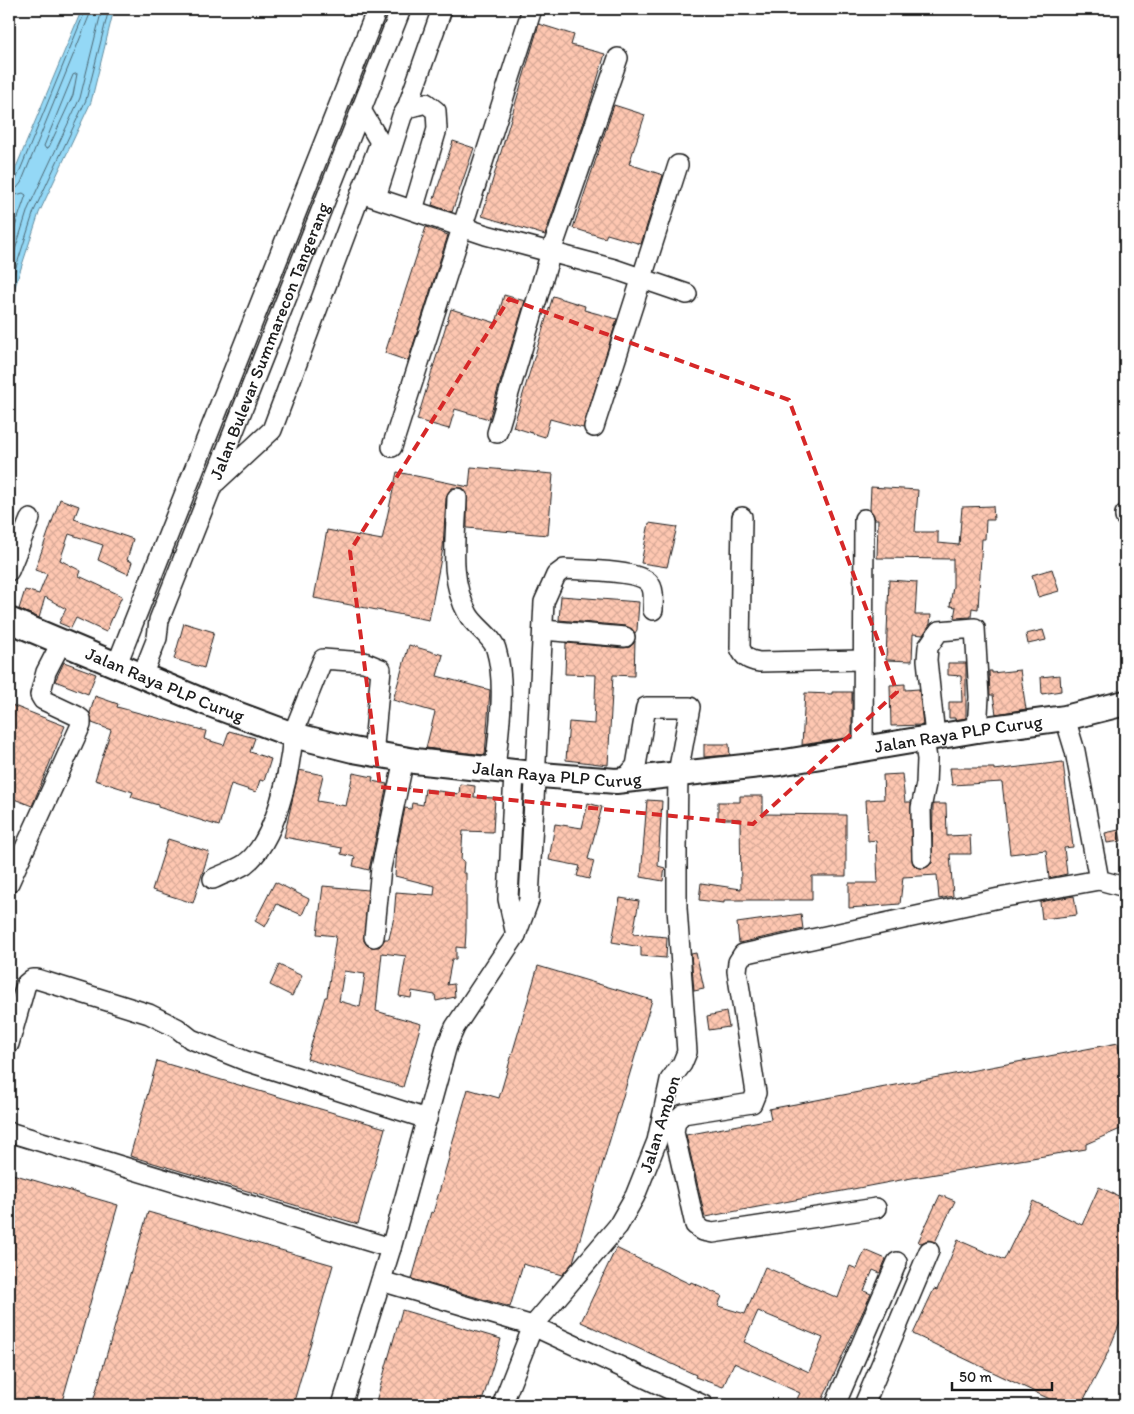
<svg xmlns="http://www.w3.org/2000/svg" width="1134" height="1414" font-family="Itim,sans-serif">
<style>
.water{fill:#94d8f6;stroke:#648d9f}
.lines{fill:none;stroke-linecap:round;stroke-linejoin:round}
.shore{stroke:#4c6773;stroke-width:1}
.building{fill:url(#building-cross-hatch);stroke:#1c1c1c;fill-rule:evenodd}
.minor-casing{stroke:#1c1c1c;stroke-width:22}
.major-casing{stroke:#1c1c1c;stroke-width:28}
.minor{stroke:#fff;stroke-width:19}
.major{stroke:#fff;stroke-width:24}
.marked{fill:none;stroke:#d62828;stroke-width:4;stroke-dasharray:10 6;stroke-linejoin:round}
.labels{text-anchor:middle;stroke-width:4;stroke-linejoin:round;paint-order:stroke}
.street-label{font-size:18px;fill:#1c1c1c;stroke:#fff}
</style>
<defs>
<pattern id="building-cross-hatch" width="8" height="8" patternUnits="userSpaceOnUse" patternTransform="scale(1.25)"><rect width="8" height="8" fill="#fec7b1"/><path d="M0 0l8 8M0 8l8-8" fill="none" stroke="#d9aa98"/></pattern>
</defs>
<rect width="100%" height="100%" fill="#fff"/>
<filter id="ink" filterUnits="userSpaceOnUse"><feTurbulence type="fractalNoise" baseFrequency=".02" numOctaves="2"/><feDisplacementMap in="SourceGraphic" scale="10" xChannelSelector="R" yChannelSelector="G"/><feConvolveMatrix kernelMatrix="1 2 1 2 8 2 1 2 1" color-interpolation-filters="sRGB"/></filter>
<g filter="url(#ink)">
<!-- water -->
<path class="water" d="M82,9H114L91,102L39,213L9,305V184Z"/>
<g class="lines">
<!-- shore -->
<g class="shore">
<path d="M77,74L73,95L49,147L46,149L44,146L73,75Z"/>
<path d="M9,184L16,180L86,9"/>
<path d="M9,190L17,188L21,183L92,9"/>
<path d="M9,197L23,193L26,195L9,244"/>
<path d="M9,269L28,209L80,98L102,9"/>
<path d="M9,289L34,211L86,100L109,9"/>
</g>
</g>
<!-- building -->
<g class="building">
<path d="M539,24L574,35L571,45L605,54L588,110L545,235L482,216Z"/>
<path d="M614,105L645,115L629,164L663,175L641,244L607,234L605,238L573,228Z"/>
<path d="M453,141L474,148L452,212L432,205Z"/>
<path d="M426,227L448,235L408,361L385,353Z"/>
<path d="M504,295L525,301L489,419L455,409L449,429L417,420L451,309L496,323Z"/>
<path d="M553,296L585,306L584,310L617,319L583,428L550,419L545,437L513,427Z"/>
<path d="M471,467L553,474L548,535L467,528V493L463,488H452L446,498L443,548L429,620L314,598L327,530L382,540L397,472L469,487Z"/>
<path d="M871,487L918,490L915,532H938V543L959,545L962,507L993,506L994,520H986L985,539H982L978,609L972,608L971,617L954,618L956,607L950,606L953,586V559L877,558L878,519H875L870,509Z"/>
<path d="M60,499L79,506L74,519L133,539L127,560L132,562L128,574L98,560L103,545L69,534L60,560L81,571L79,576L122,596L106,632L76,618L71,628L59,623L66,609L45,597L39,618L19,609L25,590L39,594L47,574L35,570Z"/>
<path d="M649,523L677,527L667,567L641,563Z"/>
<path d="M1052,569L1059,591L1038,597L1032,575Z"/>
<path d="M889,580L917,582L915,615H931L930,624L923,635L913,634L912,661L886,660Z"/>
<path d="M561,596L639,602L637,630L635,633L626,626L559,620Z"/>
<path d="M184,623L214,632L204,668L174,659Z"/>
<path d="M1043,630L1046,640L1028,644L1026,634Z"/>
<path d="M635,641L634,676L613,675L608,765L566,760L569,722L594,724L596,675L565,674L566,643L624,648L630,647Z"/>
<path d="M409,645L443,655L437,676L490,690L485,755L426,748L435,712L393,700Z"/>
<path d="M64,662L96,674L88,694L55,681Z"/>
<path d="M948,663H966V718L955,720V718H949V702H962L961,676L948,675Z"/>
<path d="M1020,670L1026,709L996,714L993,695H990L989,671H992V673Z"/>
<path d="M1060,675L1061,691L1042,694L1041,677Z"/>
<path d="M905,684V690L919,689L923,725L891,726L890,685Z"/>
<path d="M832,692H852V737L802,745L805,693L832,694Z"/>
<path d="M95,696L118,704L117,707L206,731L204,739L224,745L229,731L255,738L250,752L271,759L264,781L260,780L256,792L231,784L219,826L158,807V805L131,797L133,792L95,780L111,730L92,723L90,713Z"/>
<path d="M9,704L65,726L32,806L9,797Z"/>
<path d="M704,744H729L730,755L704,757Z"/>
<path d="M1063,762L1073,847L1064,848L1067,874L1049,878L1046,850L1010,854L1002,782L952,785L950,768H994V770Z"/>
<path d="M299,770L323,775L317,801L346,806L353,773L373,777L372,781L387,784L369,870L353,866L355,857L341,854L342,848L284,837Z"/>
<path d="M902,774L905,802H911L913,864L923,869L932,863L933,804H946L947,836L970,835L971,854H950L953,896L939,899L937,875L903,877L900,904L849,908V883H878L876,840L868,841L866,800L884,799L883,775Z"/>
<path d="M460,784L475,786L474,797L495,798L493,832L463,831L461,860L464,861L463,873H466V932L465,948L456,947V959H452L447,985L454,984L455,997L436,1001L435,995L412,991L411,998L399,996L406,956L382,953L376,1011L421,1024L403,1087L307,1059L325,997H327L336,936L317,934L323,886L368,890L364,941L368,946L379,947L385,939H389L394,917L396,892L434,895L435,886L395,876L397,847L405,808L411,809L412,803L423,805L425,789L459,794ZM344,971L365,974L360,1007L339,1001Z"/>
<path d="M740,796H763V814L846,815V876H812V900H724V903L699,900L701,883L741,889L740,819H718V802H740Z"/>
<path d="M647,800L662,801L658,866L665,868L663,881L641,877Z"/>
<path d="M588,803L602,807L588,859L594,861L589,879L577,876L580,866L549,860L555,824L582,828Z"/>
<path d="M1119,830L1121,841L1107,843L1105,833Z"/>
<path d="M168,839L209,852L193,903L152,890Z"/>
<path d="M275,882L309,899L302,915L277,904L265,927L255,921Z"/>
<path d="M1074,896L1077,915L1042,919L1040,902Z"/>
<path d="M620,898L639,901L633,934L667,937L666,958L641,956V947L612,942Z"/>
<path d="M801,914L803,929L739,943L737,923Z"/>
<path d="M696,953L704,989L694,991L691,954Z"/>
<path d="M279,965L302,976L292,996L270,985Z"/>
<path d="M538,966L652,1000L573,1262L562,1275L523,1264L510,1307L412,1279L431,1212L433,1213L450,1154H449L468,1089L499,1098Z"/>
<path d="M726,1012L729,1027L709,1030L707,1016Z"/>
<path d="M1118,1043L1125,1082V1127L1086,1144V1149L906,1179L705,1217L686,1135L771,1119L769,1109Z"/>
<path d="M157,1061L385,1128L358,1224L130,1156Z"/>
<path d="M9,1173L118,1205L61,1405H9Z"/>
<path d="M1099,1187L1125,1199V1311L1105,1359L1081,1405H1062L913,1334L934,1289L937,1290L958,1240L1004,1260L1033,1201L1082,1225Z"/>
<path d="M940,1195L955,1201L935,1242L928,1240L921,1243L918,1242Z"/>
<path d="M148,1212L333,1265L293,1405H92Z"/>
<path d="M616,1248L690,1284L691,1282L722,1296L718,1306L745,1314L765,1267L838,1298L850,1266L857,1269L865,1250L886,1259L880,1273L873,1270L864,1291L871,1294L820,1405H794L800,1393L734,1363L723,1387L695,1377L696,1375L581,1322ZM758,1311L823,1338L809,1372L744,1342Z"/>
<path d="M402,1310L501,1339L481,1405H375Z"/>
</g>
<g class="lines">
<!-- minor casing -->
<g class="minor-casing">
<g id="minor">
<path d="M407,108L442,9"/>
<path d="M361,193L486,235L614,269L687,294"/>
<path d="M376,197L402,116L407,108L426,103L436,111L437,129L413,210"/>
<path d="M594,427L678,165"/>
<path d="M497,433L551,252L618,58"/>
<path d="M392,447L532,9"/>
<path d="M216,482L272,430L380,142L361,110"/>
<path d="M457,498C456,538 448,579 468,614C474,626 492,636 496,649C507,686 498,733 495,771"/>
<path d="M1125,514V517"/>
<path d="M742,517L740,648C744,657 748,660 759,662L863,660"/>
<path d="M9,571L30,519"/>
<path d="M543,630L625,637"/>
<path d="M117,664L377,9"/>
<path id="s1" d="M142,676L157,638L159,620L401,9"/>
<path d="M1065,718L1075,751L1099,880L1125,887"/>
<path d="M287,733L296,726L323,659L364,662L381,669L374,745L368,752"/>
<path d="M935,736L927,660L928,647L939,631L975,628L979,697L977,730"/>
<path d="M863,749L864,519"/>
<path d="M514,773L508,899L516,935"/>
<path d="M922,858L921,808L926,784L927,759L924,739"/>
<path d="M213,879C223,874 236,870 245,864C276,841 290,771 293,735"/>
<path d="M9,883L81,725V719L77,716L43,700L40,695L46,672L61,643"/>
<path d="M374,937L381,868L404,759"/>
<path d="M9,1044L26,984L32,979H37L149,1014L177,1028L191,1039L246,1061L427,1119"/>
<path d="M9,1132L391,1248"/>
<path d="M876,1208L713,1233L703,1231L695,1225L674,1132L676,1121L683,1114L752,1103L756,1093L737,971L738,962L743,954L999,898L1099,880"/>
<path d="M381,1281L533,1326L703,1405"/>
<path d="M342,1405L391,1248L447,1045L455,1027L516,935L529,900L544,602L556,575L564,569C581,570 639,570 649,583C655,589 653,602 653,610"/>
<path d="M502,1405L533,1326L618,1226L635,1196L657,1141L670,1080L682,1064L687,1052L677,908V850L678,773L690,707H646L636,766L624,780"/>
<path d="M835,1405L897,1262"/>
<path d="M864,1405L929,1251"/>
</g>
</g>
<!-- major casing -->
<g class="major-casing">
<g id="major">
<path id="s2" d="M9,620L207,703L293,735L353,750L415,761L541,775L616,781L779,763L977,730L1065,718L1125,703"/>
</g>
</g>
<!-- minor -->
<use href="#minor" class="minor"/>
<!-- major -->
<use href="#major" class="major"/>
</g>
</g>
<!-- marked area -->
<path class="marked" d="M509,299L789,400L897,692L753,824L380,787L350,551Z"/>
<g class="labels">
<!-- street labels -->
<g class="street-label">
<text dy="6" stroke="none"><textPath href="#s1" startOffset="359">Jalan Bulevar Summarecon Tangerang</textPath></text>
<text dy="6" stroke="none"><textPath href="#s2" startOffset="169">Jalan Raya PLP Curug</textPath></text>
<text dy="6" stroke="none"><textPath href="#s2" startOffset="979">Jalan Raya PLP Curug</textPath></text>
<text dy="6" stroke="none"><textPath href="#s2" startOffset="574">Jalan Raya PLP Curug</textPath></text>
<text transform="translate(660 1124) rotate(-73)" y="6">Jalan Ambon</text>
</g>
</g>
<!-- margin -->
<rect width="1134" height="1414" fill="none" stroke="#fff" stroke-width="30"/>
<rect x="15" y="15" width="1104" height="1384" fill="none" stroke="#1c1c1c" stroke-width="2" filter="url(#ink)"/>
<!-- scale -->
<path d="M952 1382v8h100v-8" fill="none" stroke="#1c1c1c" stroke-width="2.5"/>
<text x="959" y="1382" font-size="15" fill="#1c1c1c" stroke="#ffffff" stroke-width="4" paint-order="stroke">50 m</text>
</svg>
